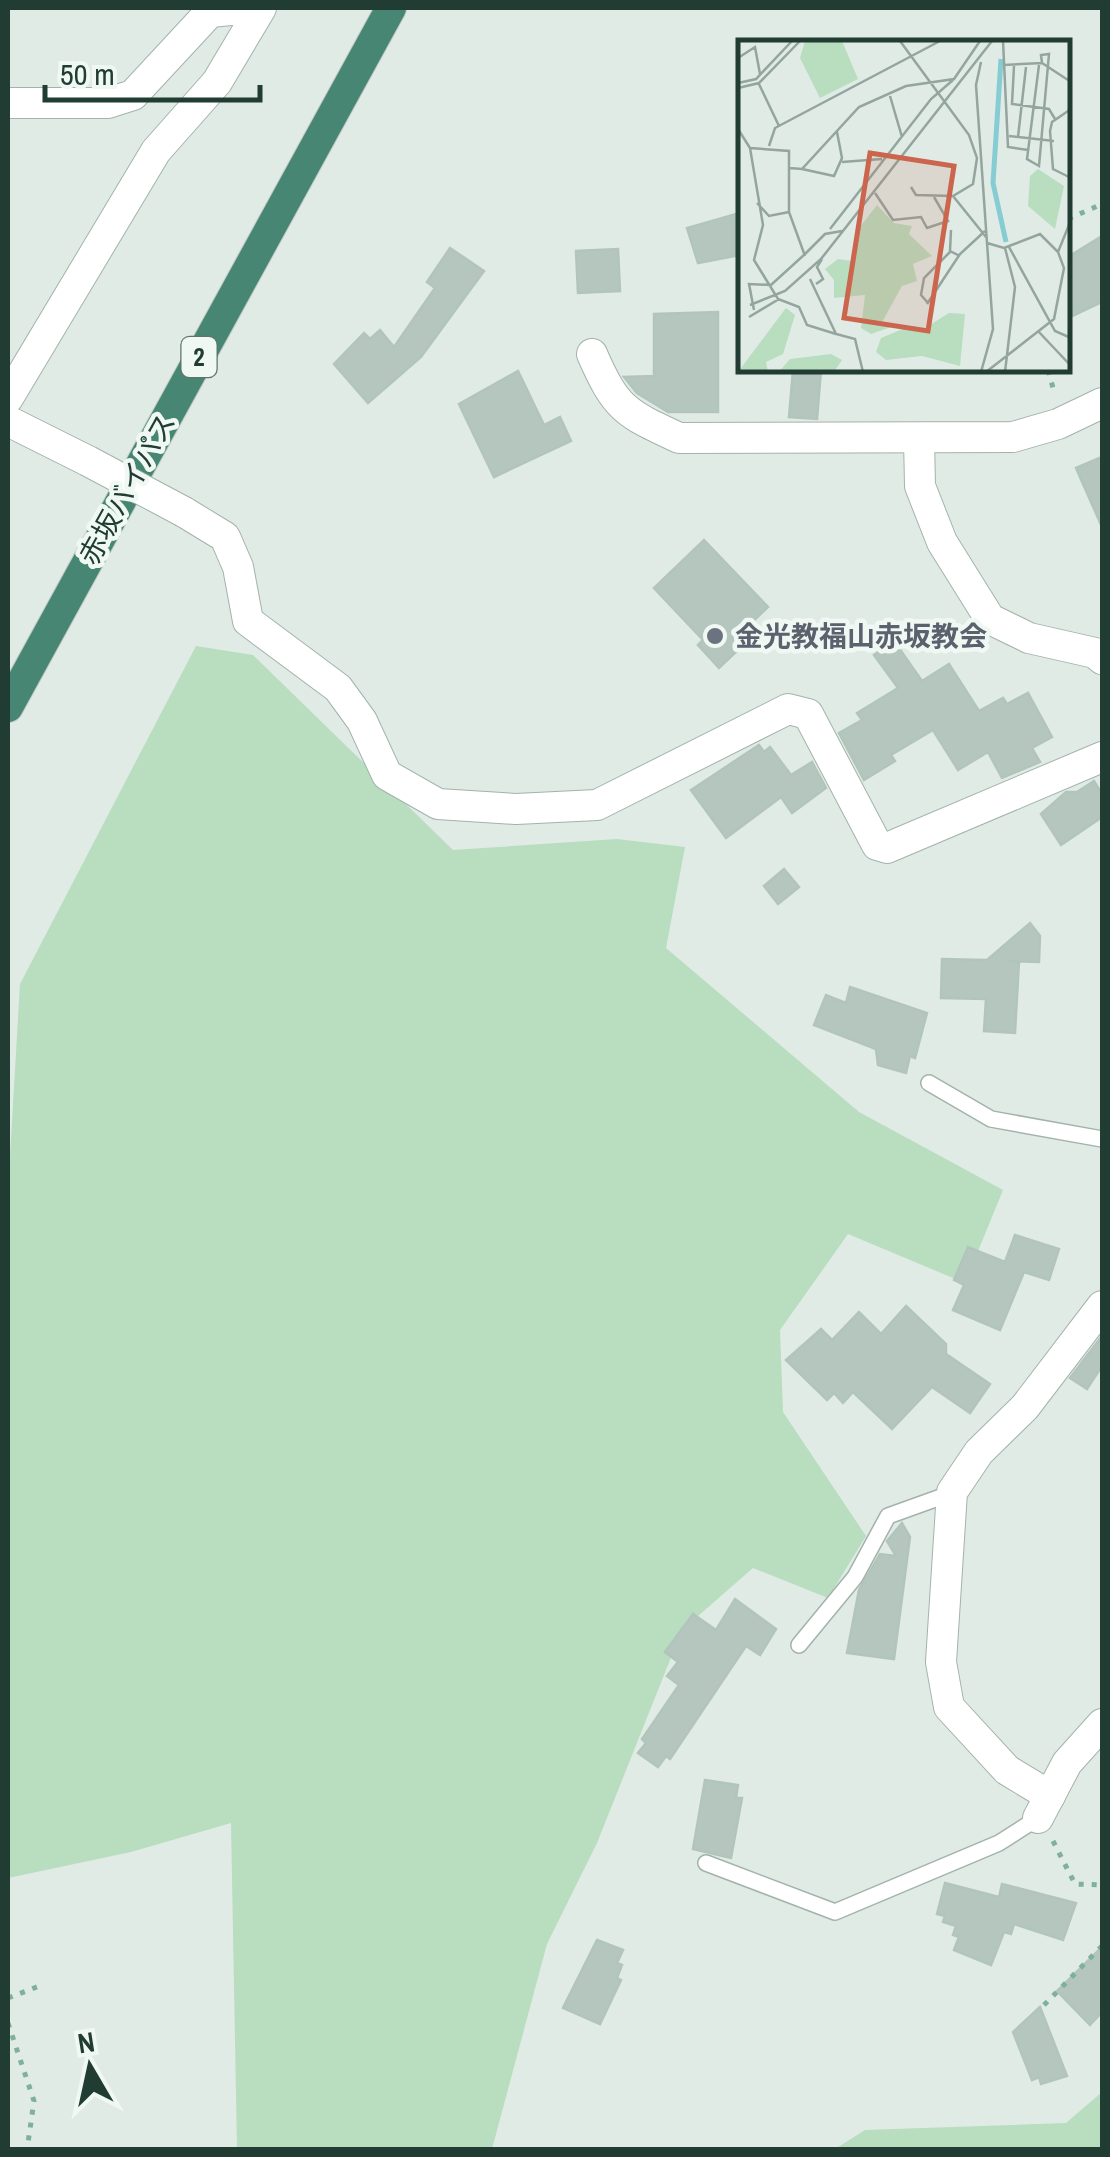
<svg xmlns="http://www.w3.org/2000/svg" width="1110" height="2157" font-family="'Archivo Narrow','Noto Sans JP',sans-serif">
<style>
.green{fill:#b8ddbf}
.building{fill:#b5c6be;stroke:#b2c5bc;stroke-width:2.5}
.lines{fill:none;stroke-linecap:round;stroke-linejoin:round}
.service-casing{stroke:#a3b3ac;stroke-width:18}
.minor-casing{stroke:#a3b3ac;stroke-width:32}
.trunk-casing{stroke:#c1c8c6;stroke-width:32}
.path{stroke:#7fb09d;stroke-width:5;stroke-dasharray:5 8;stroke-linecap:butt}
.service{stroke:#fff;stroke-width:15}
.minor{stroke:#fff;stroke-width:30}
.trunk{stroke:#478672;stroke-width:30}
.minor-bridge-casing{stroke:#a3b3ac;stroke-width:32;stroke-linecap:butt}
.minor-bridge{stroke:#fff;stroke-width:30}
.worship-dot{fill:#6b7280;stroke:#f0f8f4;stroke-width:4}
.labels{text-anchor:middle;stroke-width:9;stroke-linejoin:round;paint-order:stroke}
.shield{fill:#f0f8f4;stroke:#5e746d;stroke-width:2.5}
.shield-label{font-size:25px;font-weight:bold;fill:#203c33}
.street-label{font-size:28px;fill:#203c33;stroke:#f0f8f4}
.worship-label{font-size:28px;font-weight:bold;fill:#5b616d;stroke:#f0f8f4;text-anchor:start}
.inset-river{fill:none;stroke:#86ccd3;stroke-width:5}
.inset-road{fill:none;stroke:#93a59e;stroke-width:2.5}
.view{fill:#cb654d;fill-opacity:0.15;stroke:#cb654d;stroke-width:5}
.inset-edge{fill:none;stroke:#203c33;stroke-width:5}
</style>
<rect width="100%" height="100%" fill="#e0ebe5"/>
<!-- green -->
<g class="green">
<path d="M196,646L253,655L453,850L617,839L685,847L666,948L859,1112L1003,1190L965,1283L848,1234L780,1330L783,1412L866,1536L828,1598L753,1568L682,1630L597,1843L547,1944L492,2149H237L231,1823L131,1852L8,1878V1191L20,984Z"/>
<path d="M1102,2092V2149H835L865,2130L1066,2123Z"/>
</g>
<!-- building -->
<g class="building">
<path d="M740,213V255L698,263L687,228Z"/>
<path d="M1102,236V302L1068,318V257Z"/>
<path d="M450,248L484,271L421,357L368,403L334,364L364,333L370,339L380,330L394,347L435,288L427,282Z"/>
<path d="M618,249L620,291L578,293L576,251Z"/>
<path d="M718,312V412H668L637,393L624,377L654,376V314Z"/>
<path d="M793,370H821L817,419L789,417Z"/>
<path d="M518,371L544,425L560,417L571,441L494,477L459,404Z"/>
<path d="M1102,457V527L1076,468Z"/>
<path d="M704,540L768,607L748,626L755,634L719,668L698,645L703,640L654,588Z"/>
<path d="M894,641L922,681L949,664L979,711L1003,698L1007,704L1028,693L1052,737L1032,748L1040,762L1002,778L988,752L958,770L933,730L891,755L895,761L864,780L839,733L862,720L857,713L898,688L874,655Z"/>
<path d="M759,745L764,752L770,747L791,775L812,762L826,788L792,813L781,797L726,838L691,790Z"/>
<path d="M1094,781L1102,794V817L1061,845L1041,814L1066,792H1077Z"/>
<path d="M784,869L799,887L778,904L764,886Z"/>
<path d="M1030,923L1040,936L1039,962L1006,961L1019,962L1015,1033L984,1031L986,999L941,998L942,959L987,960Z"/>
<path d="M850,987L927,1013L915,1058L910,1056L906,1073L878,1065L876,1049L814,1025L826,995L846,1003Z"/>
<path d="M1015,1235L1059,1249L1049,1280L1024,1272L1000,1330L953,1310L964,1285L954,1280L968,1247L1005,1262Z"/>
<path d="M906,1306L946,1344V1354L990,1384L970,1413L932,1387L892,1429L853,1392L843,1403L834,1393L827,1400L786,1360L821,1329L832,1340L859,1312L881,1334Z"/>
<path d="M1102,1336V1366L1087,1389L1070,1378Z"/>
<path d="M902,1523L910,1537L894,1659L847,1653L859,1590L880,1554L896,1556L887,1541Z"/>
<path d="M735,1599L776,1629L760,1655L746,1646L670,1759L666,1756L658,1767L638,1753L646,1743L642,1739L679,1685L667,1676L678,1662L665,1652L693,1614L716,1630Z"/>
<path d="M705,1780L738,1785L736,1798H742L731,1858L693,1849Z"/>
<path d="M945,1883L999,1897L1002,1884L1076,1903L1063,1940L1014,1924L1011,1934L1004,1932L991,1965L954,1950L959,1937L953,1935L956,1926L943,1922L945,1916L937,1914Z"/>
<path d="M597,1940L623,1950L617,1963L622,1965L617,1978L621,1980L600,2024L563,2008Z"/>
<path d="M1102,1947V2012L1090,2025L1057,1991Z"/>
<path d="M1040,2007L1067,2076L1041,2084L1039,2077L1032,2080L1013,2032Z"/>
</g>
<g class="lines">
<!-- service casing -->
<g class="service-casing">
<g id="service">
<path d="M929,1083L991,1119L1102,1139"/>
<path d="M799,1645L855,1577L888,1516L952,1493"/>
<path d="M706,1863L835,1912L999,1843L1038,1818"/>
</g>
</g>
<!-- minor casing -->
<g class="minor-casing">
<g id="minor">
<path d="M8,103H108L133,95L210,12L252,8"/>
<path d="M592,354C616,409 625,413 679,438L1013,437L1058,424L1102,403"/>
<path d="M8,398L156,151L217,82L261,8"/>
<path d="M8,421L88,461"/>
<path d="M919,438L920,486L942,542L990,619L1029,638L1095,653L1102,659"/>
<path d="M184,512L225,537L238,567L248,621L338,688L362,721L387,775L438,804L516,809L597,805L788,709L808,714L877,845L887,848L1102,757"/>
<path d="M1050,1796L1007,1770L949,1707L941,1662L952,1492L979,1452L1025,1407L1102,1306"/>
<path d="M1038,1818L1067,1763L1102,1724"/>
</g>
</g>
<!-- trunk casing -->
<g class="trunk-casing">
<path id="trunk" d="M8,707L391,8"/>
</g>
<!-- path -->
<g class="path">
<path d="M1068,219L1102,204"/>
<path d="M1048,370L1055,395"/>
<path d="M1053,1841L1075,1884L1102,1885"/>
<path d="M8,1998L42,1985"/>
<path d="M1044,2005L1102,1946"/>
<path d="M8,2023L34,2101L27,2150"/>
</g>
<!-- service -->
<use href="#service" class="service"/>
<!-- minor -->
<use href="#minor" class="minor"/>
<!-- trunk -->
<use href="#trunk" class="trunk"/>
<!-- minor-bridge casing -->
<g class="minor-bridge-casing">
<path id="minor-bridge" d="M88,461L184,512"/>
</g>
<!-- minor-bridge -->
<use href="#minor-bridge" class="minor-bridge"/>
</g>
<!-- markers -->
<circle class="worship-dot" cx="715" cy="636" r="10"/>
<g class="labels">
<!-- shield labels -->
<rect class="shield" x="181.5" y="337" width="35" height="40" rx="8"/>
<g class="shield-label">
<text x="199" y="366">2</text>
</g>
<!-- street labels -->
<g class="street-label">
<text transform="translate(127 489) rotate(-61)" y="10">赤坂バイパス</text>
</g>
<!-- worship labels -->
<g class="worship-label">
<text x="735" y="646">金光教福山赤坂教会</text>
</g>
</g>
<!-- overview -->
<g transform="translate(738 40)">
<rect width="332" height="332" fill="#e0ebe5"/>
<path d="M67,1H104L120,39L82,58L62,18ZM300,129L326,146L317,189L290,166L292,136ZM139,165L156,183L174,186L171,194L194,216L175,224L179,241L164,246L143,284L153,287L133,294L123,288L127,255L96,258V240L87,229L100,219L114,221L121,188ZM48,268L57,275L45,314L28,322L30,332H0ZM211,273L227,274L222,326L184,316L148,320L138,312L143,298L172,286L187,288ZM93,314L104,320L96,332H41L52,319Z" fill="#b8ddbf"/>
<path class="inset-river" d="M263,19L255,143L268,202"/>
<path class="inset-road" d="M162,1L231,95L239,118L235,144L215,156L178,155L173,147M265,1L270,107L290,110M0,18L17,7L22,34M243,22L238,45L255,289L243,332M266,25L304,23L333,42M301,25L289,119L301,126L311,14L303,15L304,23M276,26L274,64L311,69L317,79M20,42L41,86M0,43L18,39L54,1M0,48L21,43L62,1M152,56L164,97M333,69L314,82L312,91L315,129L333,138M0,89L12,108L51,111V172L67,216M271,96L316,101M280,97L288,27M31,106L37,88L202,1M12,108L25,185L16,220L40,259L61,267L69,285L98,294M104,122L144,119M51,128L64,129L121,67L168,46L216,39L242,1M64,129L96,136L104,118L99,92M137,153L155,180L183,177L189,188L210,181L196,157M215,156L248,197M19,163L31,176L51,172M92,189L193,59L215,40M213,190L212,211L222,216M249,203L266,208L302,194L320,212M271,207L317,291L333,298M267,208L277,247L267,332M67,214L87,194L104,191M72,239L98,294L117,299L125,332M78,244L85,239L79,227L84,219M190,263L183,255L186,238L213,211M189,264L222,214L247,191M12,265L47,251L83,219L254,1M16,270L11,244L33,245L67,214M11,277L41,259M300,291L333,326M248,332L316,279L326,228L320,212L333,180"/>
<path class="view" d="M132,113L216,126L190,291L106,278Z"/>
<rect width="332" height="332" class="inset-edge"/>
</g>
<!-- border -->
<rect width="1110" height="2157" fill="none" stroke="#203c33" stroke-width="20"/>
<!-- north arrow -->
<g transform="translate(90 2067) rotate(351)" stroke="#f0f8f4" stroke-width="8" paint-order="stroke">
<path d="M0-8L18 38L0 25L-18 38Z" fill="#203c33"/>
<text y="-15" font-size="28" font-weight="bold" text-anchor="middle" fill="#203c33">N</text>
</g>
<!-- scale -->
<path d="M45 85v15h215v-15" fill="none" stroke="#203c33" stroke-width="5"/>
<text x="60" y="85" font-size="30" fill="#203c33" stroke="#f0f8f4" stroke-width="8" paint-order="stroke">50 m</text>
</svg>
